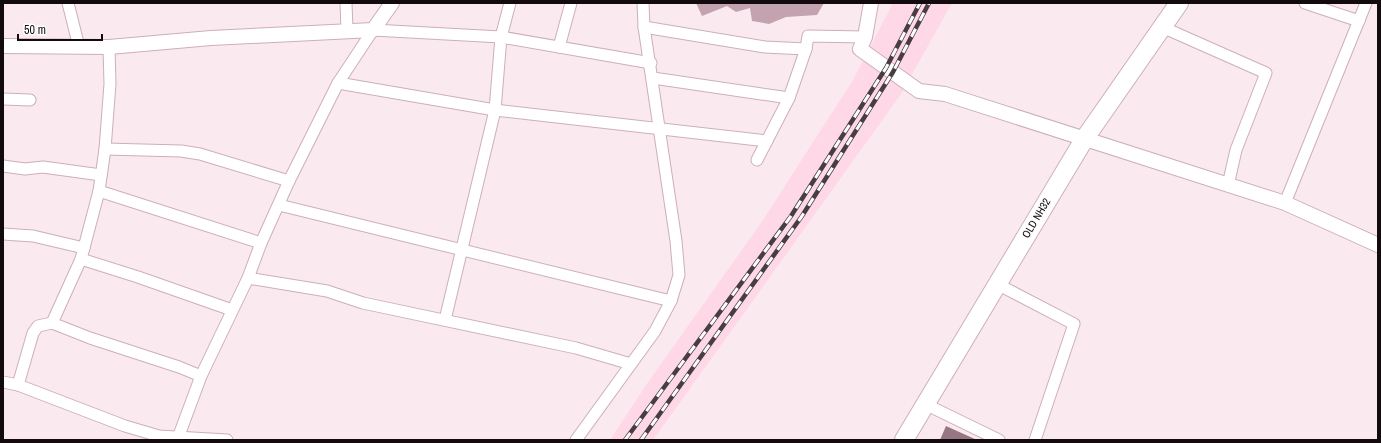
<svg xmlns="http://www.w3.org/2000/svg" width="1381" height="443" font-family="'Archivo Narrow',sans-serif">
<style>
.built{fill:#fed8e7}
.water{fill:#c4a3b0}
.building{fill:#957682}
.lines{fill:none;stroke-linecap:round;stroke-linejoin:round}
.minor-casing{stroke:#ccafbb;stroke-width:13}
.tertiary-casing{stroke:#ccafbb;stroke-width:16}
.primary-casing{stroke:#ccafbb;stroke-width:20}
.minor{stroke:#fff;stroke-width:11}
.tertiary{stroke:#fff;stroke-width:14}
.primary{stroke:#fff;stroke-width:18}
.rail-casing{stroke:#483d42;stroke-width:4.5}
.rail{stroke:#fcfcfc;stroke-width:3;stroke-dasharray:9;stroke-linecap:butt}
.labels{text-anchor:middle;stroke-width:3;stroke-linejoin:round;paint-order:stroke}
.street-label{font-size:11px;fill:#130a0e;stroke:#fcfcfc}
</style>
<rect width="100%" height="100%" fill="#fbe9f0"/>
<!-- built -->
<path class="built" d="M893,3H952L901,94L653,440H610L646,385L761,223L853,80Z"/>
<!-- water -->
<path class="water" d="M696,3H824L817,15L786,17L769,24L752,21L750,8L736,12L727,6L702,16Z"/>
<!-- building -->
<path class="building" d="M946,426L977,440H940Z"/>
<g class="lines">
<!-- minor casing -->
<g class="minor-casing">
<g id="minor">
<path d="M68,3L79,47"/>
<path d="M346,3L347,30"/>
<path d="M1305,3L1359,21"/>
<path d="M644,27L765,47L806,49L808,36L865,37"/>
<path d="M1162,27L1266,73L1236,150L1228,185"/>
<path d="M559,47L571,3"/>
<path d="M653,78L789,98"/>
<path d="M338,83L495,110L767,141"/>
<path d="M3,99L30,100"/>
<path d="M105,149L181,151L200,154L289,181"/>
<path d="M757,160L789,98L806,49"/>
<path d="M3,166L25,169L43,167L101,175"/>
<path d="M99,191L261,243"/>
<path d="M1285,203L1366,3"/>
<path d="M279,205L671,301"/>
<path d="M3,234L33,236L84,248"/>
<path d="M81,259L138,277L232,310"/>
<path d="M248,278L327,291L363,303L576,348L631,364"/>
<path d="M997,284L1074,324L1035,440"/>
<path d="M445,320L495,110L501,37L510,3"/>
<path d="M52,323L81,259L99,191L105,149L110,84L109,47"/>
<path d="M3,382L18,385L125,426L159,436L227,440"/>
<path d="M18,385L33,333L38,326L52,323L90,338L179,367L201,376"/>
<path d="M925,404L999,440"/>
<path d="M178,438L201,376L248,278L261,243L289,181L338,83L373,30L501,37L651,63"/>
<path d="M576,440L655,331L671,301L679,275L676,241L644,27L643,3"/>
</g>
</g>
<!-- tertiary casing -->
<g class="tertiary-casing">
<g id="tertiary">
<path d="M871,3L865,37L860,49L919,91L945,94L1285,203L1378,245"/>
<path d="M3,46L109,47L211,38L373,30L392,3"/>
</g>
</g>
<!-- primary casing -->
<g class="primary-casing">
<path id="primary" d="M904,440L1085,138L1179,3"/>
</g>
<!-- minor -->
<use href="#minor" class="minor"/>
<!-- tertiary -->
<use href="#tertiary" class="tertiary"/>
<!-- primary -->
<use href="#primary" class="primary"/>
<!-- rail casing -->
<g class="rail-casing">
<g id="rail">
<path d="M625,440L791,216L886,68L920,3"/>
<path d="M641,440L802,216L893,72L929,3"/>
</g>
</g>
<!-- rail -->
<use href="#rail" class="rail"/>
</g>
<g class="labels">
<!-- street labels -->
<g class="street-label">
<text transform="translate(1036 218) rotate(-59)" y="4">OLD NH32</text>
</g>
</g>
<!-- border -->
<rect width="1381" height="443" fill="none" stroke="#130a0e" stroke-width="8"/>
<!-- scale -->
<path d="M18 34v6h84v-6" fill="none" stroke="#130a0e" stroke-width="2"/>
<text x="24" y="34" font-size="12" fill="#130a0e" stroke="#fcfcfc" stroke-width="3" paint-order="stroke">50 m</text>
</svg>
